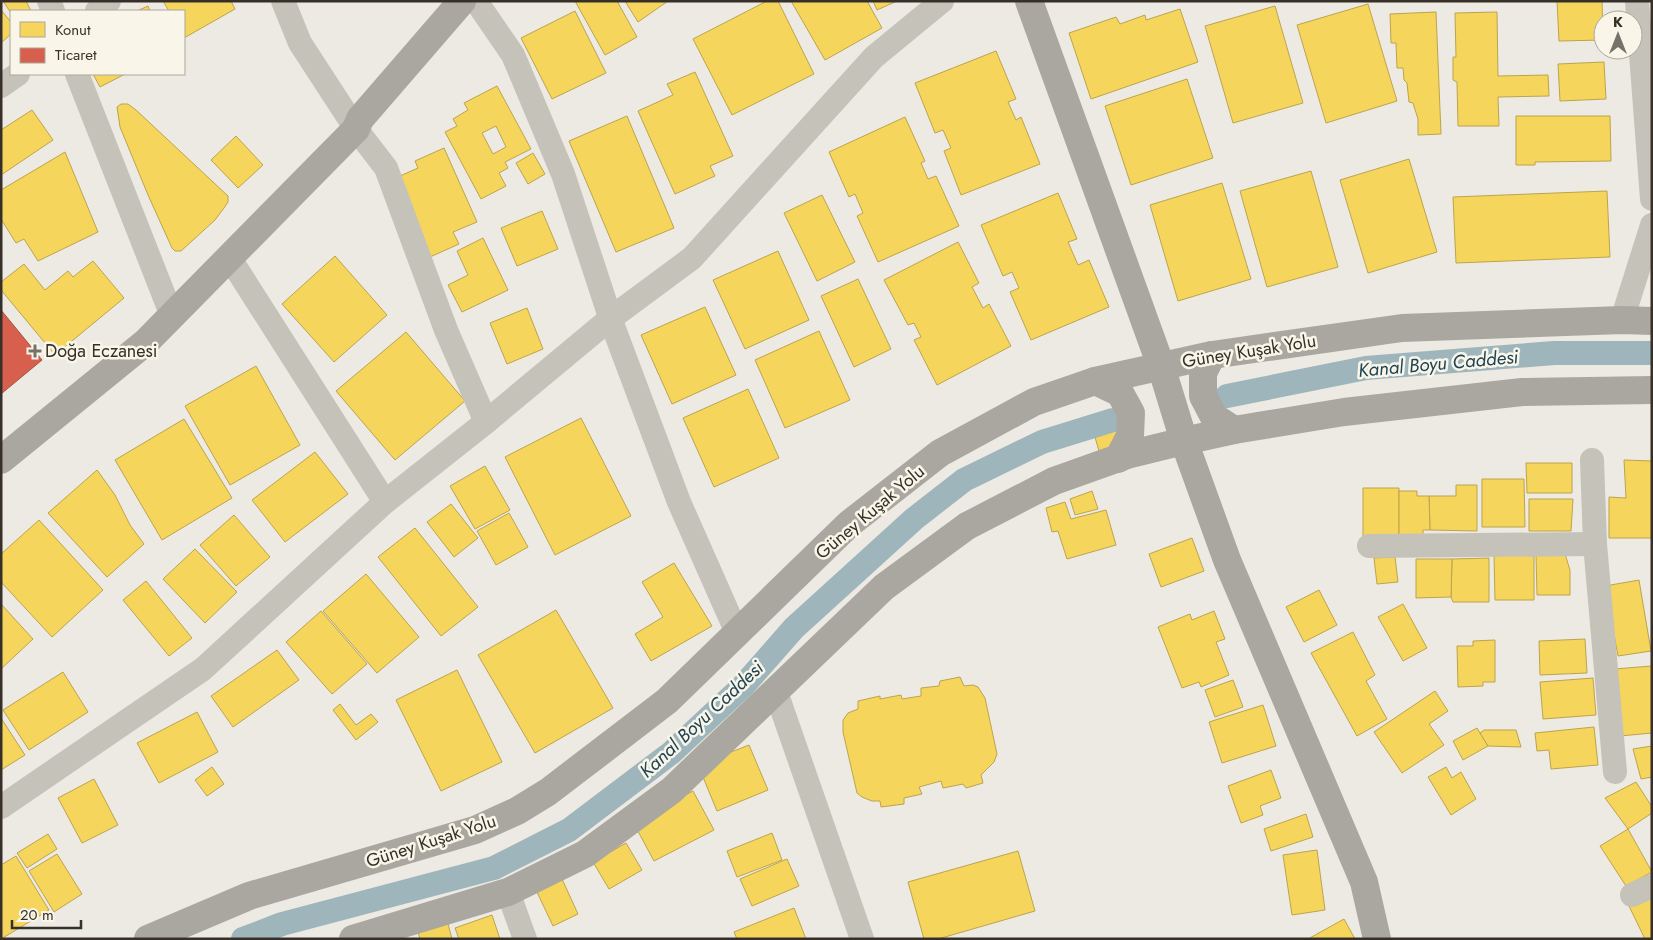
<svg xmlns="http://www.w3.org/2000/svg" width="1653" height="940" font-family="Jost,sans-serif">
<style>
.homes{fill:#f6d55c;stroke:#bca44d;fill-rule:evenodd}
.shops{fill:#d6604d;stroke:#a65242}
.lines{fill:none;stroke-linecap:round;stroke-linejoin:round}
.canal{stroke:#9eb5bc;stroke-width:24}
.minor{stroke:#c5c2ba;stroke-width:24}
.major{stroke:#aaa7a0;stroke-width:28}
.poi-dot{fill:#76716a;stroke:#f9f6e9;stroke-width:2}
.labels{text-anchor:middle;stroke-width:5;stroke-linejoin:round;paint-order:stroke}
.poi-label{font-size:18px;fill:#363029;stroke:#f9f6e9;text-anchor:start}
.street-label{font-size:18px;fill:#363029;stroke:#f9f6e9}
.water-label{font-size:19px;font-style:italic;fill:#204455;stroke:#f9f6e9}
</style>
<rect width="100%" height="100%" fill="#eceae2"/>
<!-- homes -->
<g class="homes">
<path d="M3,1H26L31,11H11V13Z"/>
<path d="M163,1H231L235,9L184,38V11H169Z"/>
<path d="M575,1H617L637,37L605,55Z"/>
<path d="M625,1H668L638,22Z"/>
<path d="M767,1H778L814,74L732,115L693,39Z"/>
<path d="M791,1H867L882,28L825,60Z"/>
<path d="M873,1H897L877,10Z"/>
<path d="M1557,1H1602L1603,40L1559,41Z"/>
<path d="M1368,4L1397,101L1326,123L1297,25Z"/>
<path d="M148,6L150,11H137Z"/>
<path d="M1275,6L1303,103L1233,123L1205,26Z"/>
<path d="M1180,9L1198,62L1091,99L1069,33L1116,17L1120,24L1145,15L1146,20Z"/>
<path d="M1,10L11,22V34L1,43Z"/>
<path d="M575,11L606,73L552,99L521,38Z"/>
<path d="M1436,12L1441,134L1418,135V119L1413,103L1409,102L1407,83L1404,80L1403,68H1397L1396,43H1391L1390,14Z"/>
<path d="M1497,12L1498,76L1548,75L1549,96L1498,97L1499,126H1458L1457,82L1453,80V57H1456L1455,13Z"/>
<path d="M996,51L1016,99L1008,102L1016,120L1021,117L1040,164L961,195L944,151L951,148L943,130L935,133L915,83Z"/>
<path d="M1604,62L1606,99L1560,101L1558,64Z"/>
<path d="M695,72L733,156L710,166L715,176L675,194L638,111L673,95L667,84Z"/>
<path d="M93,74H125L100,87Z"/>
<path d="M1187,79L1213,158L1131,185L1105,106Z"/>
<path d="M497,86L531,149L505,162L508,168L499,173L506,186L481,199L445,132L457,126L453,119L468,110L464,103ZM496,126L506,147L493,154L482,133Z"/>
<path d="M121,104H128L136,110L228,196V202L224,208L215,220L181,251H175L172,248L148,195L120,127L117,107Z"/>
<path d="M32,110L53,140L1,175V130Z"/>
<path d="M627,116L674,228L616,252L569,141Z"/>
<path d="M1516,116H1610L1611,161L1535,162V165H1516Z"/>
<path d="M905,117L925,161L921,163L928,179L936,176L959,226L878,262L857,216L863,213L855,194L849,197L829,152Z"/>
<path d="M236,136L263,165L238,188L211,160Z"/>
<path d="M444,148L477,222L453,232L459,244L430,257L400,176L418,168L415,161Z"/>
<path d="M65,152L98,232L38,261L24,239L16,243L1,219V190Z"/>
<path d="M533,153L545,174L528,184L516,163Z"/>
<path d="M1409,159L1437,252L1368,273L1340,180Z"/>
<path d="M1311,171L1338,267L1267,287L1240,191Z"/>
<path d="M1222,183L1251,279L1178,301L1150,205Z"/>
<path d="M1607,191L1610,257L1456,263L1453,197Z"/>
<path d="M1058,193L1077,239L1068,242L1078,265L1089,260L1109,307L1031,340L1010,292L1019,288L1012,272L1003,276L981,225Z"/>
<path d="M822,195L855,262L817,281L784,213Z"/>
<path d="M542,211L558,249L517,266L501,228Z"/>
<path d="M483,238L508,290L462,312L448,285L468,275L457,251Z"/>
<path d="M958,242L979,283L972,287L983,308L989,304L1011,346L937,385L914,340L921,337L914,323L908,325L884,280Z"/>
<path d="M778,251L809,320L745,349L713,280Z"/>
<path d="M335,256L387,315L334,362L282,304Z"/>
<path d="M93,261L124,298L55,355L1,290V282L24,264L45,290L68,271L73,277Z"/>
<path d="M858,279L891,349L854,367L821,296Z"/>
<path d="M705,307L736,375L672,404L641,335Z"/>
<path d="M527,308L543,349L507,364L490,323Z"/>
<path d="M819,331L850,400L785,428L755,360Z"/>
<path d="M406,332L465,401L395,460L336,391Z"/>
<path d="M256,366L300,445L230,485L185,406Z"/>
<path d="M748,389L779,458L714,487L683,418Z"/>
<path d="M1125,410L1104,468L1090,420Z"/>
<path d="M581,418L631,516L555,555L505,457Z"/>
<path d="M184,419L232,498L162,540L115,460Z"/>
<path d="M315,452L348,494L285,542L252,500Z"/>
<path d="M1624,460L1652,461V538H1609V497L1626,498Z"/>
<path d="M1526,463H1572V493H1527Z"/>
<path d="M485,466L510,510L475,529L450,486Z"/>
<path d="M97,470L115,495L130,525L144,544L107,577L48,513Z"/>
<path d="M1482,479H1524L1525,527H1482Z"/>
<path d="M1456,485H1477V531L1430,530L1429,496H1456Z"/>
<path d="M1363,488H1399V538L1363,539Z"/>
<path d="M1092,491L1098,509L1075,515L1070,499Z"/>
<path d="M1399,491H1417V496H1429L1430,530H1423V536H1399Z"/>
<path d="M1529,499H1573L1571,531H1529Z"/>
<path d="M1065,502L1071,519L1106,510L1116,545L1067,559L1058,531L1052,532L1046,508Z"/>
<path d="M451,504L478,538L454,557L427,522Z"/>
<path d="M509,513L528,547L496,565L477,531Z"/>
<path d="M234,515L270,557L236,586L200,545Z"/>
<path d="M39,520L103,590L52,637L1,582V554Z"/>
<path d="M415,528L478,607L441,636L378,557Z"/>
<path d="M1192,538L1204,571L1161,587L1149,554Z"/>
<path d="M195,549L237,592L205,623L163,579Z"/>
<path d="M1565,554L1570,570V595H1537L1536,555Z"/>
<path d="M1494,555H1534V600H1495Z"/>
<path d="M1395,557L1398,582L1377,584L1374,558Z"/>
<path d="M1489,558V602H1453L1451,597L1452,559Z"/>
<path d="M1416,559H1452L1451,597L1416,598Z"/>
<path d="M674,563L712,626L651,661L635,634L663,617L642,582Z"/>
<path d="M366,574L419,637L377,673L323,611Z"/>
<path d="M1639,580L1651,651L1618,656L1605,586Z"/>
<path d="M146,581L192,638L169,656L123,600Z"/>
<path d="M1319,590L1337,625L1304,642L1286,607Z"/>
<path d="M1,604L33,639L1,669Z"/>
<path d="M1403,604L1427,648L1403,661L1378,617Z"/>
<path d="M556,610L613,708L535,753L478,655Z"/>
<path d="M321,611L367,664L332,694L286,642Z"/>
<path d="M1214,611L1225,639L1216,642L1229,675L1201,687L1199,682L1182,688L1158,627L1190,614L1192,620Z"/>
<path d="M1353,632L1375,675L1366,681L1387,719L1357,736L1311,653Z"/>
<path d="M1585,639L1587,673L1540,675L1539,641Z"/>
<path d="M1495,640V682H1483V686L1458,687L1457,646H1473V641Z"/>
<path d="M277,650L299,680L233,727L211,696Z"/>
<path d="M1652,666V733L1620,736L1614,669Z"/>
<path d="M457,670L502,762L441,791L396,700Z"/>
<path d="M63,672L88,712L29,750L3,710Z"/>
<path d="M960,677L964,686L973,685L978,687L985,698L997,754L994,762L981,775L983,783L966,788L963,784L943,788L941,781L919,787L922,794L904,798V804L881,807L880,801H872L862,797L857,793L843,732V720L848,713L858,709V701L880,696V699L901,695L902,699L921,696V688L939,686L940,681Z"/>
<path d="M1593,678L1596,715L1543,719L1540,682Z"/>
<path d="M1233,680L1243,707L1215,717L1205,690Z"/>
<path d="M1435,691L1448,711L1429,724L1444,745L1402,773L1374,732Z"/>
<path d="M340,704L356,725L371,714L378,722L356,740L333,710Z"/>
<path d="M1263,705L1276,746L1222,763L1209,722Z"/>
<path d="M197,712L218,752L159,783L137,743Z"/>
<path d="M1,718L25,755L1,770Z"/>
<path d="M1594,727L1598,765L1551,769L1549,750L1537,751L1535,733Z"/>
<path d="M1477,728L1488,746L1463,760L1453,741Z"/>
<path d="M1484,730H1516L1521,747L1488,746L1480,733Z"/>
<path d="M749,745L768,790L717,811L698,765Z"/>
<path d="M1652,746V777L1641,779L1633,749Z"/>
<path d="M212,767L224,784L207,796L195,780Z"/>
<path d="M1446,767L1452,778L1461,772L1476,799L1451,815L1428,777Z"/>
<path d="M1271,770L1281,798L1260,806L1263,815L1241,823L1228,786Z"/>
<path d="M94,779L118,825L82,843L58,798Z"/>
<path d="M1636,782L1652,807V813L1628,829L1605,798Z"/>
<path d="M693,791L714,830L654,861L633,822Z"/>
<path d="M1306,814L1313,837L1271,851L1264,829Z"/>
<path d="M1628,829L1652,872L1626,886L1600,846Z"/>
<path d="M772,833L782,860L737,877L727,851Z"/>
<path d="M48,834L57,849L27,868L17,853Z"/>
<path d="M626,843L642,870L609,889L593,862Z"/>
<path d="M1317,850L1325,910L1292,915L1283,855Z"/>
<path d="M1018,851L1035,911L938,939H924L908,882Z"/>
<path d="M57,854L82,894L54,912L29,871Z"/>
<path d="M16,856L49,910L1,939V865Z"/>
<path d="M787,859L799,886L752,906L740,879Z"/>
<path d="M562,879L578,914L553,926L536,890Z"/>
<path d="M1652,893V939H1645L1628,904Z"/>
<path d="M794,908L806,939H737L734,932Z"/>
<path d="M492,915L500,939H459L455,928Z"/>
<path d="M1344,919L1355,939H1308Z"/>
<path d="M448,924L452,939H420L418,932Z"/>
</g>
<!-- shops -->
<path class="shops" d="M1,310L42,360L1,394Z"/>
<g class="lines">
<!-- canal -->
<g class="canal">
<path d="M1227,396L1366,368L1554,353H1652"/>
<path d="M243,939L282,924L494,868L569,830L671,753L744,685L794,628L914,519L964,480L1042,442L1113,420"/>
</g>
<!-- minor -->
<g class="minor">
<path d="M49,1L53,11"/>
<path d="M283,1L300,43L356,129L386,168L446,330L486,422"/>
<path d="M476,1L513,55L563,174L613,326L679,502L737,633"/>
<path d="M1637,1L1652,199"/>
<path d="M97,11L109,1"/>
<path d="M77,74L172,316"/>
<path d="M1,86L18,74"/>
<path d="M229,257L385,502"/>
<path d="M1622,320L1652,225"/>
<path d="M1592,460L1595,544L1615,772"/>
<path d="M1369,546L1595,544"/>
<path d="M776,692L862,939"/>
<path d="M1,807L203,669L385,502L486,422L611,318L692,258L874,57L942,1"/>
<path d="M508,892L525,939"/>
<path d="M1632,895L1652,886"/>
</g>
<!-- major -->
<g class="major">
<path d="M1029,1L1161,366L1184,441L1227,560L1364,882L1377,939"/>
<path d="M1212,355L1203,373V396L1214,417L1234,430"/>
<path d="M1095,381L1120,393L1131,413L1130,436L1118,459"/>
<path d="M1,460L146,342L356,129L360,119L462,1"/>
<path d="M148,939L249,896L475,830L517,811L548,792L667,701L849,524L940,453L1034,402L1095,381L1212,355L1402,328L1622,320L1652,321"/>
<path d="M353,939L508,892L585,854L672,790L884,587L967,526L1054,481L1127,455L1184,441L1234,430L1344,412L1522,392L1652,390"/>
</g>
</g>
<!-- markers -->
<path class="poi-dot" d="M32.5 343.5h5v5h5v5h-5v5h-5v-5h-5v-5h5z"/>
<g class="labels">
<!-- poi labels -->
<g class="poi-label">
<text x="45" y="357">Doğa Eczanesi</text>
</g>
<!-- street labels -->
<g class="street-label">
<text transform="translate(1249 351) rotate(-9)" y="6">Güney Kuşak Yolu</text>
<text transform="translate(870 512) rotate(-40)" y="6">Güney Kuşak Yolu</text>
<text transform="translate(431 841) rotate(-18)" y="6">Güney Kuşak Yolu</text>
</g>
<!-- water labels -->
<g class="water-label">
<text transform="translate(1438 363) rotate(-5)" y="7">Kanal Boyu Caddesi</text>
<text transform="translate(701 719) rotate(-43)" y="7">Kanal Boyu Caddesi</text>
</g>
</g>
<!-- border -->
<rect width="1653" height="940" fill="none" stroke="#363029" stroke-width="5"/>
<!-- legend -->
<rect x="10" y="10" width="175" height="65" fill="#f9f6e9" stroke="#aba79c"/>
<rect x="20" y="22" width="25" height="15" fill="#f6d55c" stroke="#aba79c"/>
<text x="55" y="35" font-size="15" fill="#363029">Konut</text>
<rect x="20" y="48" width="25" height="15" fill="#d6604d" stroke="#aba79c"/>
<text x="55" y="60" font-size="15" fill="#363029">Ticaret</text>
<!-- north arrow -->
<g transform="translate(1618 35)"><circle r="24" fill="#f9f6e9" stroke="#aba79c"/>
<path d="M0-4L9 19L0 12L-9 19Z" fill="#76716a"/>
<text y="-8" font-size="14" font-weight="bold" text-anchor="middle" fill="#363029">K</text>
</g>
<!-- scale -->
<path d="M12 920v8h69v-8" fill="none" stroke="#363029" stroke-width="2.5"/>
<text x="20" y="920" font-size="15" fill="#363029" stroke="#f9f6e9" stroke-width="4" paint-order="stroke">20 m</text>
</svg>
